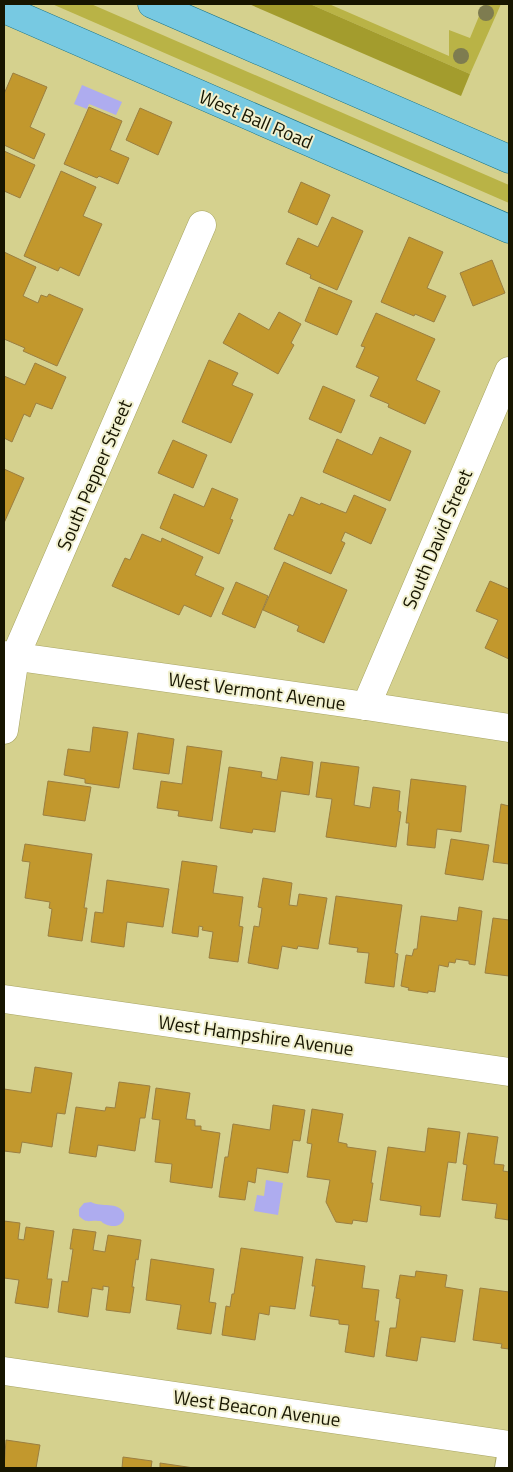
<svg xmlns="http://www.w3.org/2000/svg" width="513" height="1472" font-family="'Titillium Web',sans-serif">
<style>
.green{fill:#b9b346}
.forest{fill:#a39c2d}
.water{fill:#aeacef}
.building{fill:#c2982d;stroke:#9b7f41}
.lines{fill:none;stroke-linecap:round;stroke-linejoin:round}
.service-casing{stroke:#a8a563;stroke-width:16}
.minor-casing{stroke:#a8a563;stroke-width:29}
.primary-casing{stroke:#1a7387;stroke-width:29}
.service{stroke:#fff;stroke-width:14}
.minor{stroke:#fff;stroke-width:28}
.primary{stroke:#77c9e2;stroke-width:28}
.tree{fill:#7e7c50}
.labels{text-anchor:middle;stroke-width:4;stroke-linejoin:round;paint-order:stroke}
.street-label{font-size:19px;fill:#171500;stroke:#f1f0cf}
</style>
<rect width="100%" height="100%" fill="#d5d18e"/>
<!-- green -->
<g class="green">
<path d="M52,4H91L509,185V203Z"/>
<path d="M310,4H329L449,56V30L470,38L484,4H501L470,74Z"/>
</g>
<!-- forest -->
<path class="forest" d="M249,4H310L470,74L461,96Z"/>
<!-- water -->
<g class="water">
<path d="M82,85L122,102L116,115L89,104L87,109L74,104Z"/>
<path d="M266,1180L283,1183L278,1215L254,1211L257,1195L264,1196Z"/>
<path d="M91,1202C102,1208 117,1201 124,1213C126,1225 115,1229 105,1224C100,1222 104,1221 98,1221C89,1220 87,1224 79,1216V1209L84,1203Z"/>
</g>
<!-- building -->
<g class="building">
<path d="M13,73L47,87L30,127L45,134L34,159L4,145V94Z"/>
<path d="M89,107L122,121L110,150L129,158L118,184L99,176L97,178L64,164Z"/>
<path d="M140,108L172,122L158,155L126,140Z"/>
<path d="M4,151L35,165L20,198L4,191Z"/>
<path d="M61,171L96,187L83,216L102,224L79,276L60,267L58,271L24,256Z"/>
<path d="M301,182L330,195L317,225L288,212Z"/>
<path d="M332,217L363,231L337,290L310,278L311,275L286,264L298,238L318,247Z"/>
<path d="M409,237L443,252L427,288L446,296L434,322L415,314L414,316L381,302Z"/>
<path d="M4,252L36,267L23,296L38,303L41,295L47,297L49,294L83,309L57,366L23,351L25,348L4,339Z"/>
<path d="M492,260L505,293L473,306L460,273Z"/>
<path d="M319,287L352,301L337,335L305,321Z"/>
<path d="M279,312L301,324L291,343L294,345L278,374L223,343L239,313L269,330Z"/>
<path d="M376,313L435,339L416,380L440,391L425,424L388,407L389,404L370,396L379,377L356,367L365,347L361,346Z"/>
<path d="M209,360L238,373L232,385L253,394L231,443L182,422Z"/>
<path d="M35,363L66,377L52,409L36,403L30,417L24,414L12,442L4,438V376L25,385Z"/>
<path d="M323,386L355,400L341,433L309,419Z"/>
<path d="M380,437L411,451L390,501L323,472L337,439L372,455Z"/>
<path d="M173,440L207,455L193,488L158,473Z"/>
<path d="M4,469L24,478L4,523Z"/>
<path d="M212,488L238,499L230,519L233,520L219,554L160,528L174,494L204,507Z"/>
<path d="M354,495L386,509L371,544L345,532L341,541L345,543L331,574L274,549L289,514L293,516L301,497L320,505L321,503L346,513Z"/>
<path d="M142,534L161,542L162,538L203,557L195,575L224,588L211,617L184,605L179,615L112,586L125,558L130,560Z"/>
<path d="M284,562L347,590L324,643L297,631L299,626L263,610Z"/>
<path d="M490,581L509,589V659L485,648L498,620L476,611Z"/>
<path d="M236,582L268,596L255,628L222,614Z"/>
<path d="M93,727L128,732L119,788L85,783V779L64,775L68,749L90,752Z"/>
<path d="M138,733L174,739L169,774L133,769Z"/>
<path d="M187,746L222,751L212,821L178,816L179,811L157,808L161,781L182,784Z"/>
<path d="M281,757L313,762L309,795L281,791L275,832L253,829L252,833L220,828L229,767L262,772L261,777L277,780Z"/>
<path d="M321,762L359,767L354,805L370,808L373,787L400,791L398,811L401,812L396,847L326,837L332,799L316,797Z"/>
<path d="M411,779L466,786L461,832L437,829L435,848L407,845L409,823H406Z"/>
<path d="M48,781L91,787L85,821L43,815Z"/>
<path d="M501,804L509,806V864L493,862Z"/>
<path d="M451,839L489,845L483,880L445,874Z"/>
<path d="M25,844L92,854L84,908H87L82,941L48,936L52,909L49,908L50,902L25,898L30,862L22,861Z"/>
<path d="M182,861L217,866L213,893L243,897L239,926L243,927L238,962L209,958L213,932L202,930L203,927L199,926L198,937L172,933Z"/>
<path d="M263,878L292,883L289,905L297,906L299,894L327,898L318,949L298,946L297,949L282,946L278,969L248,963L254,926L259,927L262,908L258,907Z"/>
<path d="M107,880L169,889L163,927L127,922L124,947L91,942L95,912L103,913Z"/>
<path d="M336,896L402,905L395,953L398,954L394,987L365,983L369,953L357,952L358,948L329,944Z"/>
<path d="M459,907L482,911L475,965L469,964V961L456,959L455,963L449,962L448,967L439,965L435,992L428,991V993L408,990L409,988L401,986L406,955L412,956L414,949H417L421,916L457,921Z"/>
<path d="M493,918L509,920V976L485,973Z"/>
<path d="M35,1067L72,1073L65,1114L57,1113L52,1147L22,1142L20,1153L4,1151V1089L31,1093Z"/>
<path d="M119,1082L150,1086L145,1118H140L135,1151L98,1145L96,1157L69,1153L76,1107L105,1111L106,1107L115,1108Z"/>
<path d="M156,1088L190,1093L186,1119L195,1120V1126H201V1130L220,1133L212,1188L170,1182L172,1164L155,1162L160,1120L152,1119Z"/>
<path d="M273,1105L305,1110L300,1141L293,1140L288,1173L257,1168L255,1183L248,1181L245,1200L219,1197L225,1157H228L233,1124L270,1130Z"/>
<path d="M312,1109L343,1114L338,1142L347,1144V1147L376,1151L371,1183H373L367,1222L353,1220L352,1224L336,1222L326,1202L330,1180L307,1177L312,1144L307,1143Z"/>
<path d="M428,1128L460,1132L456,1163L448,1162L440,1217L420,1215L421,1206L380,1200L388,1147L425,1152Z"/>
<path d="M468,1133L498,1137L494,1164L504,1165L503,1171L509,1172V1220L495,1218L497,1204L462,1200L467,1165L463,1164Z"/>
<path d="M4,1221L20,1223L18,1239L24,1240L26,1227L54,1231L47,1279H52L48,1308L15,1303L19,1280L4,1278Z"/>
<path d="M73,1229L96,1232L93,1250L105,1252L108,1235L141,1240L138,1260L136,1259L132,1287H134L130,1313L106,1310L109,1287L103,1286V1290L92,1288L88,1317L58,1312L62,1281L68,1282L73,1249H70Z"/>
<path d="M241,1248L303,1257L295,1309L270,1306L269,1315L259,1313L255,1340L222,1335L226,1306L230,1307L232,1294H234Z"/>
<path d="M151,1259L214,1269L209,1302L216,1303L211,1334L177,1329L181,1305L146,1300Z"/>
<path d="M316,1259L365,1266L362,1288L379,1290L375,1321H379L374,1357L345,1352L349,1325L339,1324V1320L310,1316L315,1286H312Z"/>
<path d="M416,1271L447,1275L445,1287L463,1290L455,1342L421,1337L417,1361L386,1356L390,1328H396L400,1299L396,1298L400,1275L415,1277Z"/>
<path d="M480,1288L509,1292V1349L501,1348L502,1344L473,1340Z"/>
<path d="M6,1440L40,1445L36,1468H4Z"/>
<path d="M123,1457L152,1461L151,1468H122Z"/>
<path d="M160,1463L194,1468H160Z"/>
</g>
<g class="lines">
<!-- service casing -->
<g class="service-casing">
<path id="service" d="M502,1468L506,1444"/>
</g>
<!-- minor casing -->
<g class="minor-casing">
<g id="minor">
<path d="M4,655L366,706L509,728"/>
<path d="M366,706L509,371"/>
<path d="M4,730L15,657L202,225"/>
<path d="M4,999L509,1072"/>
<path d="M4,1371L509,1445"/>
</g>
</g>
<!-- primary casing -->
<g class="primary-casing">
<g id="primary">
<path d="M152,4L509,159"/>
<path d="M4,9L509,229"/>
</g>
</g>
<!-- service -->
<use href="#service" class="service"/>
<!-- minor -->
<use href="#minor" class="minor"/>
<!-- primary -->
<use href="#primary" class="primary"/>
</g>
<!-- trees -->
<g class="tree">
<circle cx="486" cy="13" r="8"/>
<circle cx="461" cy="56" r="8"/>
</g>
<g class="labels">
<!-- street labels -->
<g class="street-label">
<text transform="translate(256 119) rotate(23)" y="7">West Ball Road</text>
<text transform="translate(94 475) rotate(-67)" y="7">South Pepper Street</text>
<text transform="translate(437 539) rotate(-67)" y="7">South David Street</text>
<text transform="translate(257 691) rotate(8)" y="7">West Vermont Avenue</text>
<text transform="translate(256 1035) rotate(8)" y="7">West Hampshire Avenue</text>
<text transform="translate(257 1408) rotate(8)" y="7">West Beacon Avenue</text>
</g>
</g>
<!-- border -->
<rect width="513" height="1472" fill="none" stroke="#171500" stroke-width="10"/>
</svg>
